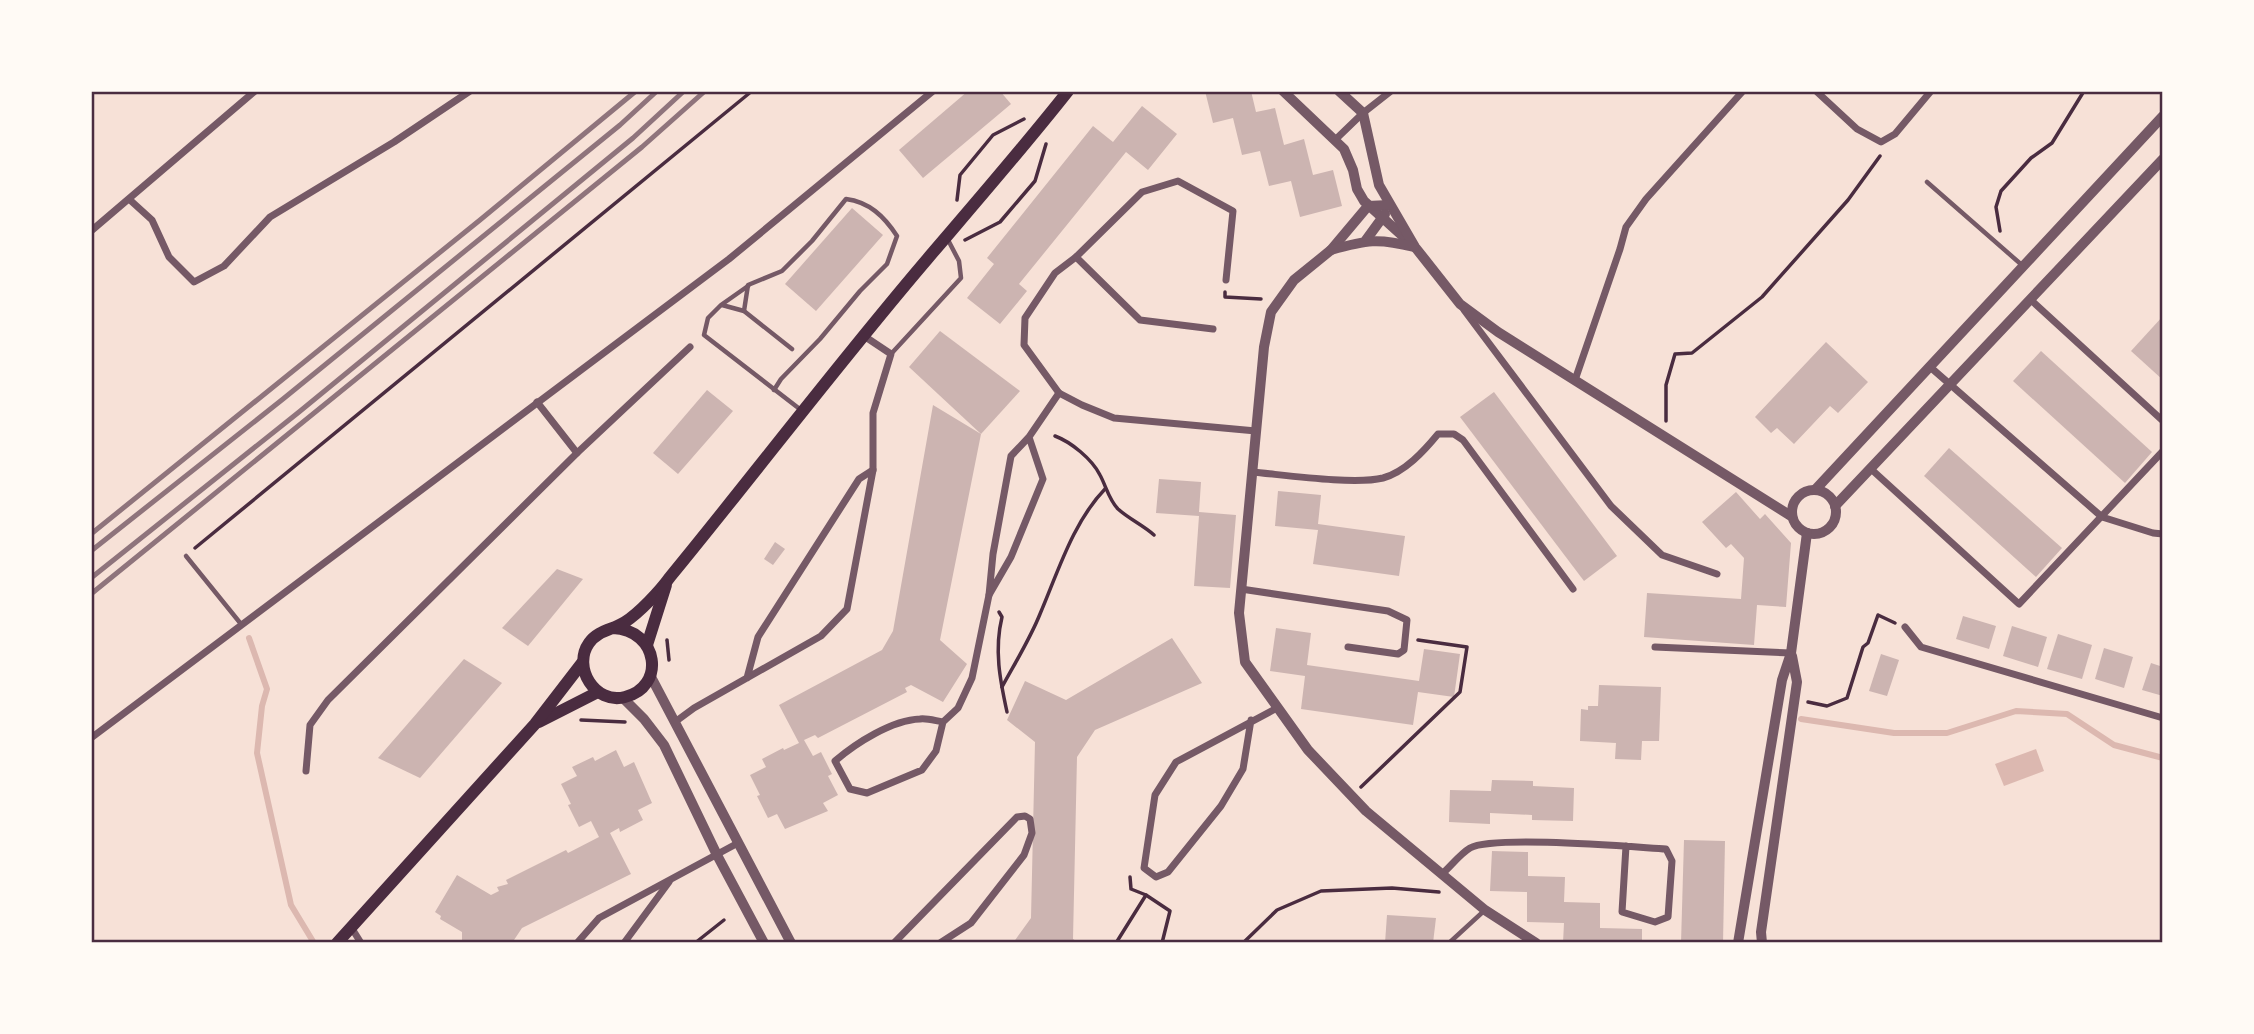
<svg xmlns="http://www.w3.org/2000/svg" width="2254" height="1034" font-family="Manrope,sans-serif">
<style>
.water{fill:#dcb8b0}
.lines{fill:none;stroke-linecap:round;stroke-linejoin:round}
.stream{stroke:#dcb8b0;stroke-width:6}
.building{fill:#ccb4b1}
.path{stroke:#4a2c40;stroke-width:3.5}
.service{stroke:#755966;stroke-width:4.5}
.minor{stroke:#755966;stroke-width:7}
.tertiary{stroke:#755966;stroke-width:10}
.primary{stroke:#4a2c40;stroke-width:12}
.rail{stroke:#8f747c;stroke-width:5}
.neatline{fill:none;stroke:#4a2c40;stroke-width:2.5}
</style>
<rect width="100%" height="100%" fill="#f7e1d7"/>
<!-- water -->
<path class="water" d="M2036,749L2044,771L2004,786L1995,764Z"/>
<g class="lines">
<!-- stream -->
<g class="stream">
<path d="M249,638L267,689L262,706L257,753L291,905L314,943"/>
<path d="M1801,719L1894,733H1947L2016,711L2067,714L2114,745L2163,758"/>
</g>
</g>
<!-- building -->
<g class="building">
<path d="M968,91H1000L1011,104L923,178L899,150Z"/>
<path d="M1205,91H1251L1256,112L1275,108L1284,145L1304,139L1313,175L1333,170L1342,206L1300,217L1291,181L1269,186L1260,151L1242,155L1233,118L1213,123Z"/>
<path d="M1142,106L1177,134L1148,170L1126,152L1019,284L1027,291L1000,324L967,298L994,264L987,258L1093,126L1113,142Z"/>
<path d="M852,208L883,235L816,311L785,284Z"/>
<path d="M2163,316V380L2131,351Z"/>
<path d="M940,331L1020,391L981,434L909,367Z"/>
<path d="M1826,342L1868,382L1838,413L1830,406L1794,444L1777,428L1771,433L1755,417Z"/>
<path d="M2041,351L2152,452L2125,483L2013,381Z"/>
<path d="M707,390L733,411L678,474L653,453Z"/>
<path d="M1494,392L1617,556L1584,581L1460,417Z"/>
<path d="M933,405L981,434L940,640L967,664L943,702L911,685L905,688L907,692L818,738L815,735L804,740L813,756L821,752L832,774L828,776L838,795L823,803L828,811L785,829L777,814L768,818L757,796L760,795L750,775L766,767L762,759L783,748L784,750L799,743L779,705L882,650L893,631Z"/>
<path d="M1949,448L2062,548L2036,577L1924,476Z"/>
<path d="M1159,479L1201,482L1199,512L1236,515L1230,588L1194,586L1199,516L1156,513Z"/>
<path d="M1278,491L1321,495L1318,524L1405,536L1399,576L1313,564L1318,530L1275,526Z"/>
<path d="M1736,492L1760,519L1765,514L1791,543L1786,607L1757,605L1754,645L1644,637L1647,593L1741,599L1744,558L1731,544L1726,548L1702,522Z"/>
<path d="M775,542L785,549L773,565L764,559Z"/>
<path d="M557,569L583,579L528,646L502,628Z"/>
<path d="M1963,616L1996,626L1989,649L1956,639Z"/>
<path d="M2012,626L2047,637L2038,667L2003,656Z"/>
<path d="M1276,628L1311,633L1307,665L1419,681L1424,649L1460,654L1454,697L1418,692L1413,725L1301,709L1305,676L1270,671Z"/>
<path d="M2058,634L2092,645L2082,679L2047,669Z"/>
<path d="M1172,638L1202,683L1095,730L1077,757L1073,939L1079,943H1013L1031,918L1035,742L1007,720L1025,681L1066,700Z"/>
<path d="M2104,648L2133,657L2124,688L2095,679Z"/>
<path d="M1881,654L1899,660L1887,696L1869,691Z"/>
<path d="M464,659L502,683L420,778L378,758Z"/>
<path d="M2151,663L2163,667V696L2142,690Z"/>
<path d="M1599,685L1661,687L1659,741H1642L1641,760L1615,759L1616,743L1580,741L1581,709L1588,710V706H1598Z"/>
<path d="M616,750L624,767L634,762L652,803L638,810L643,820L620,832L619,828L610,833L631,874L522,928L512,943H462V932L440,919L441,916L435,912L457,875L491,895L499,891L497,887L508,884L506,880L566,850L568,853L599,837L591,821L579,827L568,805L571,804L561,784L577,776L572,767L593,757L595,761Z"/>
<path d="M1492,780L1533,781V786L1574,788L1573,821L1532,820V815L1490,813V824L1449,822L1450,790L1491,791Z"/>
<path d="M1684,840L1725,841L1723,943H1681Z"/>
<path d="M1492,851L1528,852V876L1565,877L1564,902L1600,903V928L1642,929V943H1563L1564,923L1527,922V892L1490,891Z"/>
<path d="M1387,915L1436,918L1433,943H1385Z"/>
</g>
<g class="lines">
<!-- path -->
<g class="path">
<path d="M957,200L960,175L993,135L1024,119"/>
<path d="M2000,231L1996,207L2001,191L2031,158L2052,143L2084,91"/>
<path d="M965,240L1000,222L1035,181L1046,144"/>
<path d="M1225,292V297L1261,299"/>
<path d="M1666,421V385L1675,354L1692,353L1762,297L1848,200L1880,156"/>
<path d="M1055,436C1071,442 1092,459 1100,475C1106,486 1109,500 1118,509C1129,519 1143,525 1154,535"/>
<path d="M195,548L752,91"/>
<path d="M999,612L1002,617C994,650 1000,680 1007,712"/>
<path d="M667,640L669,660"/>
<path d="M1002,687C1015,663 1030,639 1040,614C1058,572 1073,522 1105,489"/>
<path d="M1808,702L1827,706L1847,698L1863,647L1868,643L1878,615L1895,623"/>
<path d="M581,720L625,722"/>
<path d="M1361,787L1460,692L1467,647L1418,640"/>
<path d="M1130,877L1131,889L1146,895L1170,911L1162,943"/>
<path d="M695,943L724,920"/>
<path d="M1116,943L1146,895"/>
<path d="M1243,943L1277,910L1321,891L1392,888L1439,892"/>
</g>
<!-- service -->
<g class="service">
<path d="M1927,182L2023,266"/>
<path d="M748,286L721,305L708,318L704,335L801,410"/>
<path d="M722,305L744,311L792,349"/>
<path d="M744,311L748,285L782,271L812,241L846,199C869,202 884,216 897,236L887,264L860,291L820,339L781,379L774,390"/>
<path d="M891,354L961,278L959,261L947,238"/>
<path d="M186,556L241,624"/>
<path d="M1449,943L1485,910"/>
</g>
<!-- minor -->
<g class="minor">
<path d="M1816,91L1857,129L1881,142L1895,134L1931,91"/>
<path d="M1336,139L1363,113L1391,91"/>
<path d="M130,200L152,220L169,257L194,282L224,266L270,217L394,142L470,91"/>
<path d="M91,231L255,91"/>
<path d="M1076,257L1140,320L1213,329"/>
<path d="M1226,280L1233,211L1178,181L1142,192L1076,257L1055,273L1025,318L1024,345L1059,393L1082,405L1114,418L1256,431"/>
<path d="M2031,300L2163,421"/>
<path d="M1464,310L1611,506L1662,555L1717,574"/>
<path d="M864,336L891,354L873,413V470"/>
<path d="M1929,366L2102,517L2153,533L2163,534"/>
<path d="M1575,380L1620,249L1626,227L1646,199L1743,91"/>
<path d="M537,402L577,453"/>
<path d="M1029,437L1043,479L1011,557L989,595L993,554L1011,456L1029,437L1059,393"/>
<path d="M1871,469L2019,604L2163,451"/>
<path d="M1252,472C1285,475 1354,485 1383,478C1405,472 1424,451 1438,434H1454L1463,440L1573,589"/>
<path d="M1241,589L1388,611L1407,620L1404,650L1398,654L1348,647"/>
<path d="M1905,627L1921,647L2163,718"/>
<path d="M1655,647L1791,653"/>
<path d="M1251,720L1243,769L1221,806L1168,872L1156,877L1144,868L1155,795L1176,762L1277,708"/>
<path d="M675,722L694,708L821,636L847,609L873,470L859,479L758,637L747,678"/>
<path d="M943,722L936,751L922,770L867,793L850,789L835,761C856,743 892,720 920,719C927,718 936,721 943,722L958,708L972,678L989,595"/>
<path d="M91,738L729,259L933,91"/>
<path d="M306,771L310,725L328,700L577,453L690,347"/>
<path d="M1442,874C1451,866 1460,854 1470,848C1494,835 1632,847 1666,849L1672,861L1668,917L1655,922L1622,912L1626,846"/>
<path d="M351,927L361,943"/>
<path d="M577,943L599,918L738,843"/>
<path d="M624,943L669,882"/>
<path d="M894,943L1017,817L1025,816L1030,819L1032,833L1024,855L971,923L940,943"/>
</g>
<!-- tertiary -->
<g class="tertiary">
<path d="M1283,91L1344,149L1353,170L1357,189L1364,201L1406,239"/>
<path d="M1339,91L1363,113L1379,185L1415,247L1460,304L1498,332L1791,516"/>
<path d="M1389,205L1368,206L1331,250L1294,280L1271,312L1264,347L1239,613L1245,662L1308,750L1366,811L1485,910L1536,943"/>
<path d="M1366,240L1385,214"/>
<path d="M1331,250C1367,240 1378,238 1414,247"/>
<circle cx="1814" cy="512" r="22"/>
<path d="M1815,490L2163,116"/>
<path d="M1835,506L2163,159"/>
<path d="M650,675L791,943"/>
<path d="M623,698L644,719L664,745L717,855L764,943"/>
<path d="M1738,943L1782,680L1791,653L1807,533"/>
<path d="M1762,943L1761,932L1797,682L1792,656"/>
</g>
<!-- primary -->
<g class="primary">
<path d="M613,628C659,630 666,687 625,697C595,705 572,667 589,643C598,630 613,630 625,622C639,613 660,591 670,577C757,471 840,361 929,257C976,202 1023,148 1068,91"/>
<path d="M647,645L666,585"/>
<path d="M539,722L598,692"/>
<path d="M337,943L535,724L582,663"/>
</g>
<!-- rail -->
<g class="rail">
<path d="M91,534L480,220L636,91"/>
<path d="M91,551L283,399L620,125L657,91"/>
<path d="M91,578L299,412L633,138L684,91"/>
<path d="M91,594L642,147L705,91"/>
</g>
</g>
<!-- border -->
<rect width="2254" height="1034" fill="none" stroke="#fffaf5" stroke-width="186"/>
<rect x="93" y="93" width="2068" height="848" class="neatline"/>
</svg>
